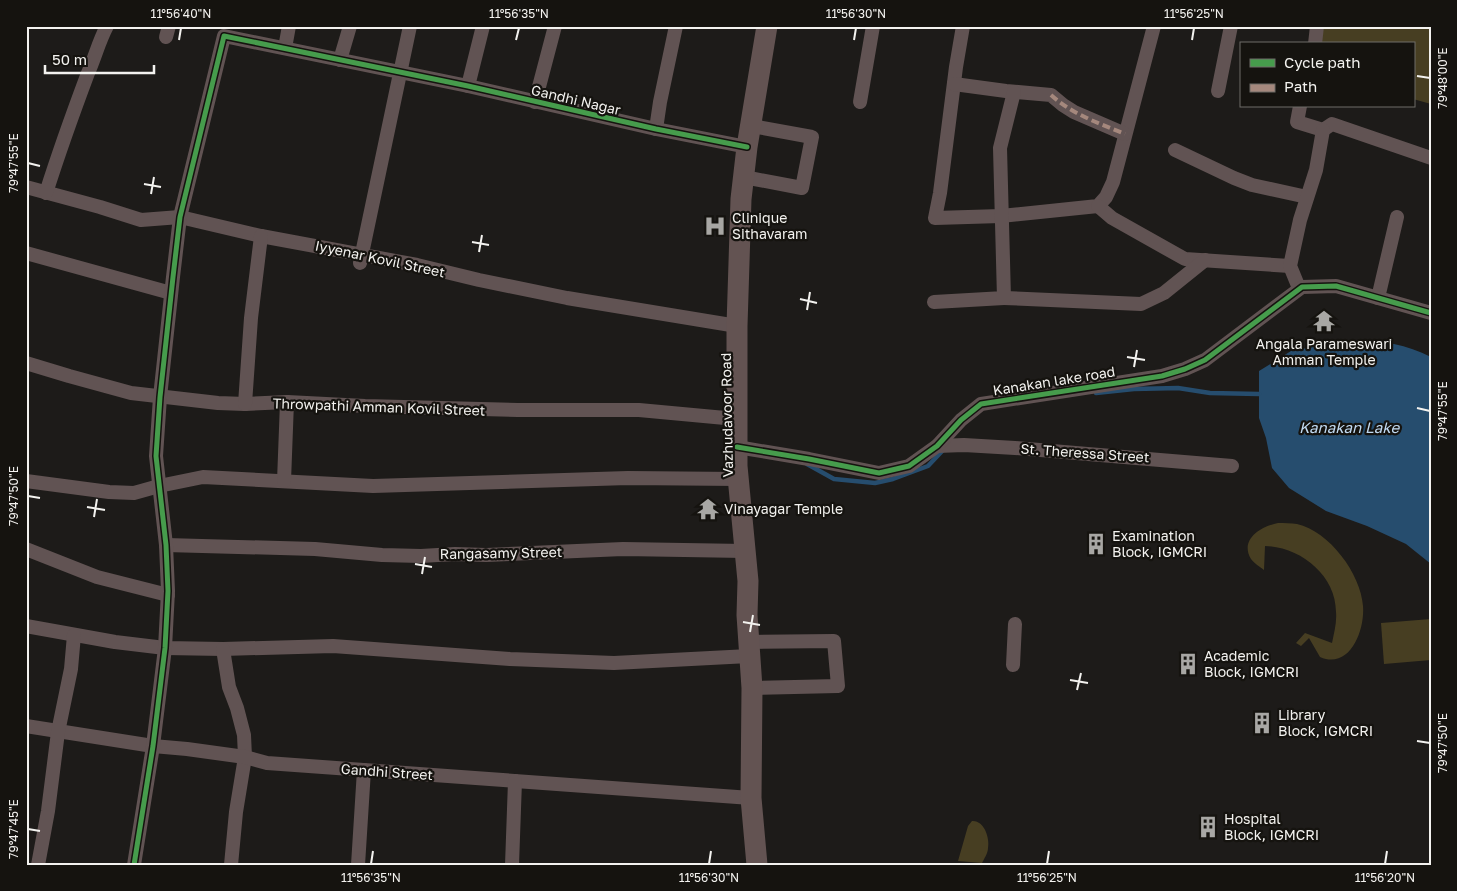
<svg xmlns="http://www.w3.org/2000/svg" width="1457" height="891" font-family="'Golos Text',sans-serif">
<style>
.green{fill:#473e22}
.water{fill:#264d6e}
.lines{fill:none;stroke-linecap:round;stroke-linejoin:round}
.stream{stroke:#264d6e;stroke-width:4.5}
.street{stroke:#615353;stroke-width:14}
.primary{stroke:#635352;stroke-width:21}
.quiet{stroke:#a5887d;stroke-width:4;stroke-dasharray:8 4;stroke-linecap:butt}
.cycleway-casing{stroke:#15130f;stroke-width:8}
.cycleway{stroke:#469c4c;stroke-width:5}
.ticks{fill:none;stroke:#f3f2ef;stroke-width:2}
.labels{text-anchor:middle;stroke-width:4.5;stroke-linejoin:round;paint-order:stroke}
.street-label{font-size:14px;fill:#f3f2ef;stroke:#15130f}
.poi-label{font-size:14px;fill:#f3f2ef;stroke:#15130f;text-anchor:start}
.water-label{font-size:15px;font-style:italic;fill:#c2dbf3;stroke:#15130f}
.neatline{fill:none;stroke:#f3f2ef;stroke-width:2}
.ticks-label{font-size:12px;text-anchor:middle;fill:#f3f2ef}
</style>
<rect width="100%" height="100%" fill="#1d1b19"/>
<!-- green -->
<g class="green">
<path d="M1321,26H1431V104L1413,99V44H1318Z"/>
<path d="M1278,523C1284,523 1291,523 1297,524C1329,531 1361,574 1363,606C1365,630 1350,670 1320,657L1309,638L1301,646L1296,643L1305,633L1332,643C1334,633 1337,622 1336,612C1336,575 1300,547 1265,546L1264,570C1260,567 1254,563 1251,559C1239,539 1262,526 1278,523Z"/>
<path d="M1431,619V660L1384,664L1381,623Z"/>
<path d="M972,821C984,820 990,838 988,848C988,853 984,859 982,863L958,861L968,826Z"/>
</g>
<!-- water -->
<path class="water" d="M1354,340C1382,340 1407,345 1431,357V564L1406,544L1367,526L1326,511L1289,488L1272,468L1266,438L1259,418V371L1291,351L1318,346L1339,347Z"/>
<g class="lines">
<!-- stream -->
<g class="stream">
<path d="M1096,393L1134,389L1178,388L1210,393L1259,394"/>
<path d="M807,464L834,479L875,483L893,479L928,466L945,448"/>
</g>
<!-- street -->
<g class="street">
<path d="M963,26L956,67L940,193L935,218L1001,216L1098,206L1106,197L1113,182L1154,26"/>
<path d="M166,37L169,26"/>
<path d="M1315,44L1317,26"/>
<path d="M285,48L289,26"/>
<path d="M340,60L350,26"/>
<path d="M954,84L1006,91L1051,95L1063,105L1074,112L1125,134"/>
<path d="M468,86L483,26"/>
<path d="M1218,91L1231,26"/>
<path d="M535,102L555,26"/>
<path d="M860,102L873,26"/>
<path d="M1300,106L1297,122L1323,130L1332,124L1431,158"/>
<path d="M656,129L660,102L676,26"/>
<path d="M1175,150L1234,178L1252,185L1307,197"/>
<path d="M744,177L802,188L812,137L752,126"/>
<path d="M26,187L100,207L141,220L180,217L261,236L417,265L479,280L567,298L737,326"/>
<path d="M46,193C59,152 73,113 88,73C95,57 99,41 107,26"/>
<path d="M1098,206L1112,218L1185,259L1290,266"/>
<path d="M26,253L171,293"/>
<path d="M360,263L410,26"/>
<path d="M1299,288L1290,266L1300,220L1316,170L1323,130"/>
<path d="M1004,298L1141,304L1164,293L1205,260"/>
<path d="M1378,298L1397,217"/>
<path d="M934,302L1004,298L1000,148L1014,92"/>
<path d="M26,363L69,376L131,393L218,403L245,404L287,402L365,406L518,410H639L736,419"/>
<path d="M245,404L251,318L261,236"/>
<path d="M937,446L964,445L1015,448L1232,466"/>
<path d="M737,447L809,459L879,473L909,466L937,446L961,420L981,404L1162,376L1185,369L1205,360L1302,287L1336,286L1431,313"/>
<path d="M26,481L109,492L134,493L159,486L203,477L373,486L628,478L738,479"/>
<path d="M284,481L287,402"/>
<path d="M166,545L315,549L382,555L421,556L455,554L486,555L623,549L745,551"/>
<path d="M26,549L97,577L168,595"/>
<path d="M26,626L115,642L165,648L223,649L333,646L510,659L614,663L749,656"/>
<path d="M748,642L834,641L838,686L752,688"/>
<path d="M223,649L229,687L237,708L244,735L245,757L236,812L231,865"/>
<path d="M1013,665L1015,624"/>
<path d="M26,726L153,746L187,749L245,757L267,763L751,798"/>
<path d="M38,865L48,811L58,732L71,669L74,635"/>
<path d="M134,865L153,746L165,648L168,591L166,545L156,456L160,397L173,277L180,217L224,36L468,86L656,129L747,147"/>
<path d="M358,865L364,770"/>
<path d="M512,865L515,781"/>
</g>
<!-- primary -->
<path class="primary" d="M757,865L751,798L752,688L747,615L748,581L737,466V326L741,199L747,147L767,26"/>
<!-- quiet -->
<path class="quiet" d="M1051,95C1072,114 1098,123 1125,134"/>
<!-- cycleway casing -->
<g class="cycleway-casing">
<g id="cycleway">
<path d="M737,447L809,459L879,473L909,466L937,446L961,420L981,404L1162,376L1185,369L1205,360L1302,287L1336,286L1431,313"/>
<path d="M134,865L153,746L165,648L168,591L166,545L156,456L160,397L173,277L180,217L224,36L468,86L656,129L747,147"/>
</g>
</g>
<!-- cycleway -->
<use href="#cycleway" class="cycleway"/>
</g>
<!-- ticks -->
<path class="ticks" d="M179,40L181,28M516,40L519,28M854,40L856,28M1192,40L1194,28M1417,76L1430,78M28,163L40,166M144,184L161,187M151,194L154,177M472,242L489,245M479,252L482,235M800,299L817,303M807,310L810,292M1127,357L1145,360M1134,367L1137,350M1417,408L1430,411M28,496L40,498M87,507L105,510M94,517L97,499M415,564L432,567M422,574L425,557M743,622L760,625M750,632L753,615M1070,680L1088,683M1077,690L1081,673M1417,741L1430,743M28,829L40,831M371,864L373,851M709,864L711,851M1047,864L1049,851M1385,864L1387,851"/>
<!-- icons -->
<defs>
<g id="hospital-bare" transform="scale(1.725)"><path d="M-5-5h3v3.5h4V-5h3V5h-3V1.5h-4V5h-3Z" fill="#a8a7a4" stroke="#15130f" stroke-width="2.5" paint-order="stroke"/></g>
<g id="temple-bare" transform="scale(1.725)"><path d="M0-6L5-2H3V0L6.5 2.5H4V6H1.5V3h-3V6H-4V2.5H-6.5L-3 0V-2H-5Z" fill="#a8a7a4" stroke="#15130f" stroke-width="2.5" paint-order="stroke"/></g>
<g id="building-bare" transform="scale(1.725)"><path d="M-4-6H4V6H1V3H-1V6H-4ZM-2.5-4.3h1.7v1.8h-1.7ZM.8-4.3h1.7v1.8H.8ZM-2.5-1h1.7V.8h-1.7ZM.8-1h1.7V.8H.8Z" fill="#a8a7a4" stroke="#15130f" stroke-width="2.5" paint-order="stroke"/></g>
</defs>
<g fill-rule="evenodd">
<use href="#hospital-bare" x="715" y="226"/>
<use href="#temple-bare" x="1324" y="321"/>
<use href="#temple-bare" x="708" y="509"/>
<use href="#building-bare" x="1096" y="544"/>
<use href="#building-bare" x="1188" y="664"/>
<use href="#building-bare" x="1262" y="723"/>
<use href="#building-bare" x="1208" y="827"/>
</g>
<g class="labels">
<!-- street labels -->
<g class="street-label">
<text transform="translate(576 100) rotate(13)" y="5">Gandhi Nagar</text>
<text transform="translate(380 259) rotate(12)" y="5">Iyyenar Kovil Street</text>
<text transform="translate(1054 381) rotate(-9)" y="5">Kanakan lake road</text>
<text transform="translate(379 407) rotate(2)" y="5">Throwpathi Amman Kovil Street</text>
<text transform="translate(727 415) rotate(-91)" y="5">Vazhudavoor Road</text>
<text transform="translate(1085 453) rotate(4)" y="5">St. Theressa Street</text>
<text transform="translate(501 553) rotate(-1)" y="5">Rangasamy Street</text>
<text transform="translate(387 772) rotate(4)" y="5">Gandhi Street</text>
</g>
<!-- poi labels -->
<g class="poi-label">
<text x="732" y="223">Clinique<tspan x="732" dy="16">Sithavaram</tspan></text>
<text x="1324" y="349" text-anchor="middle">Angala Parameswari<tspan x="1324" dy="16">Amman Temple</tspan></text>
<text x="724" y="514">Vinayagar Temple</text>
<text x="1112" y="541">Examination<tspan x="1112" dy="16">Block, IGMCRI</tspan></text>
<text x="1204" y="661">Academic<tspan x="1204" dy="16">Block, IGMCRI</tspan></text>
<text x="1278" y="720">Library<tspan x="1278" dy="16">Block, IGMCRI</tspan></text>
<text x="1224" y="824">Hospital<tspan x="1224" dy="16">Block, IGMCRI</tspan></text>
</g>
<!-- water labels -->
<g class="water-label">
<text x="1349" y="433">Kanakan Lake</text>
</g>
</g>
<!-- border -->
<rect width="1457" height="891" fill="none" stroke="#15130f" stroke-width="55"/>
<!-- legend -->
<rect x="1240" y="42" width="175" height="65" fill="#15130f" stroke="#6e6c69"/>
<rect x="1250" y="59" width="25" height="8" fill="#469c4c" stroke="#6e6c69"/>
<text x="1284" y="68" font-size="15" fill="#f3f2ef">Cycle path</text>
<rect x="1250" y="84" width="25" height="8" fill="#a5887d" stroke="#6e6c69"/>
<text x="1284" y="92" font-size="15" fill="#f3f2ef">Path</text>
<!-- scale -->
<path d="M45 65v8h109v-8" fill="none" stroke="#f3f2ef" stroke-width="2.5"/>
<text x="52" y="65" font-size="15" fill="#f3f2ef" stroke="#15130f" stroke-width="4" paint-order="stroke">50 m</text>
<rect x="28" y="28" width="1402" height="836" class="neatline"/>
<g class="ticks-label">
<text x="181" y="18">11°56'40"N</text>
<text x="519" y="18">11°56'35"N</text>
<text x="856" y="18">11°56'30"N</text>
<text x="1194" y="18">11°56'25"N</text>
<text transform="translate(1443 78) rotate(-90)" y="4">79°48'00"E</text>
<text transform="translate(14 163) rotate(-90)" y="4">79°47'55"E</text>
<text transform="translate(1443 411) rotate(-90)" y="4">79°47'55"E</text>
<text transform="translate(14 496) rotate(-90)" y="4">79°47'50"E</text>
<text transform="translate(1443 743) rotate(-90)" y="4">79°47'50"E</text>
<text transform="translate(14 829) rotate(-90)" y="4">79°47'45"E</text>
<text x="371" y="882">11°56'35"N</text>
<text x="709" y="882">11°56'30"N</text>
<text x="1047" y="882">11°56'25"N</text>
<text x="1385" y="882">11°56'20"N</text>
</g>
</svg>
